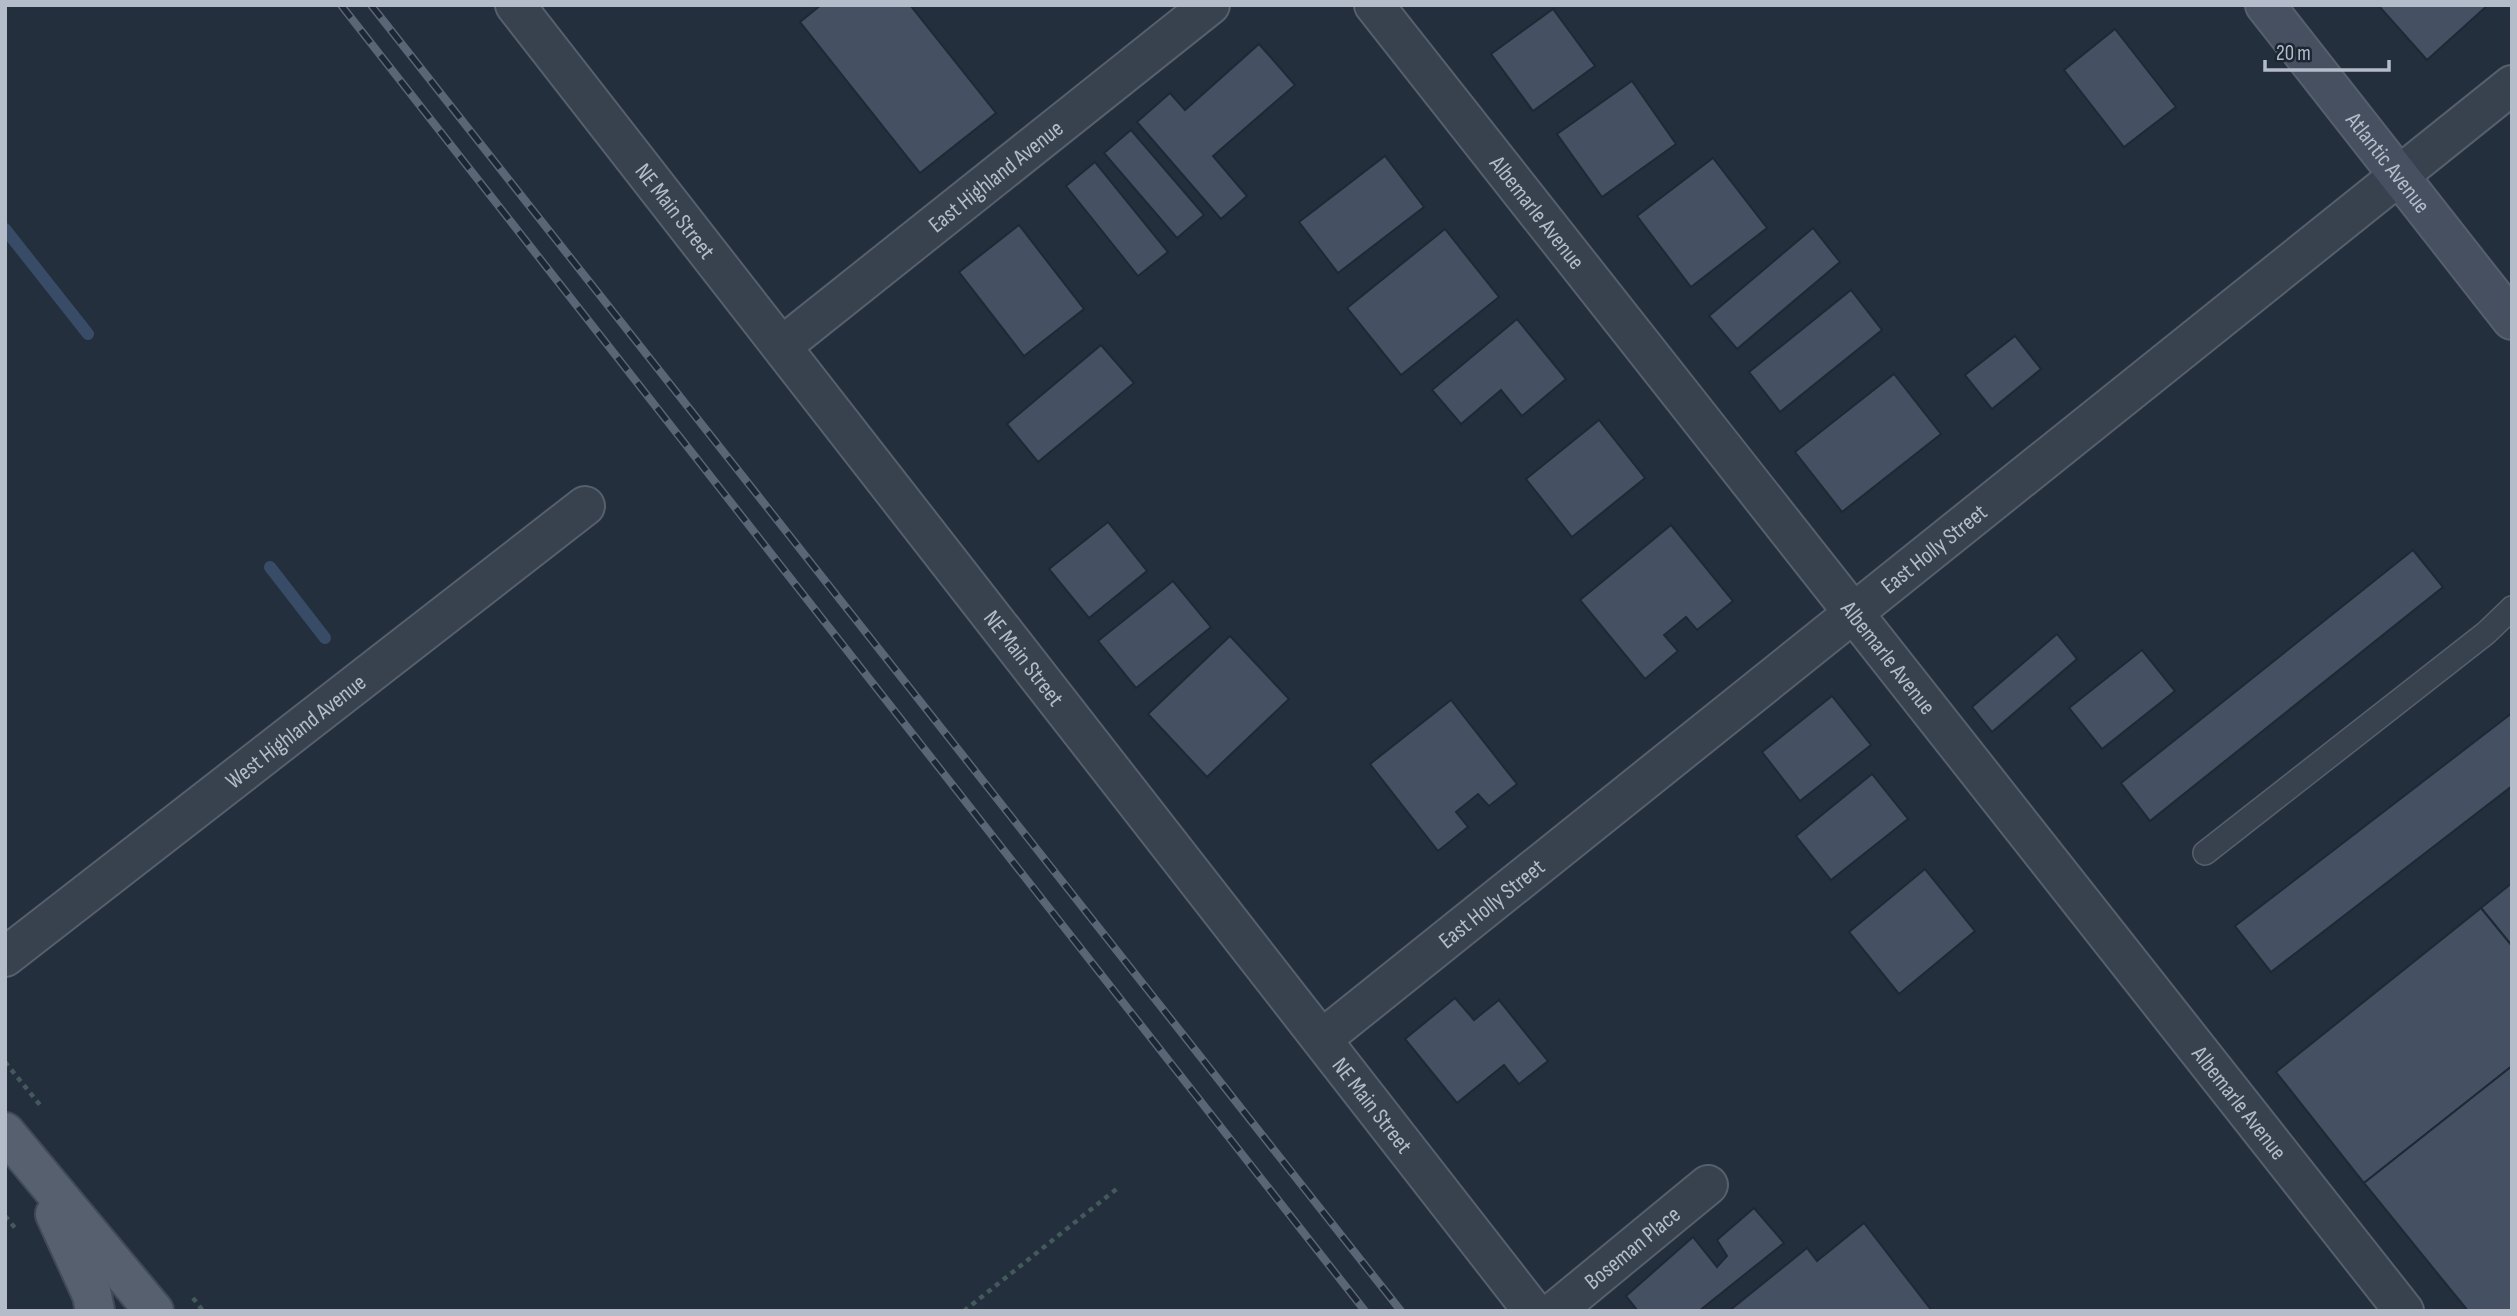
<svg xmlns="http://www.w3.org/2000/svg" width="2517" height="1316" font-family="'Sofia Sans Condensed',sans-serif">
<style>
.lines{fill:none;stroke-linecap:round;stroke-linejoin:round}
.stream{stroke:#394c67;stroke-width:12}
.building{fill:#455162;stroke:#1f2835;stroke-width:2}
.service-casing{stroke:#565f6c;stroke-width:26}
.minor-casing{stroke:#565f6c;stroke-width:42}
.secondary-casing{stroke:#565f6c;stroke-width:42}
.primary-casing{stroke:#414a57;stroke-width:42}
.path{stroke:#44595c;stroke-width:4.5;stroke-dasharray:5 5;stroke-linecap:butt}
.service{stroke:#38414e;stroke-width:23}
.minor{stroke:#38414e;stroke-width:38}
.secondary{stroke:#465061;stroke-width:38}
.primary{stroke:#56606e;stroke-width:38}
.rail-casing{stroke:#5a6575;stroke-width:8}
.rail{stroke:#1d2633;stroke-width:5;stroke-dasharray:16;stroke-linecap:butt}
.labels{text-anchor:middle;stroke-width:5;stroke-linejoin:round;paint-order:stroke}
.street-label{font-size:23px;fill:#b4bcc9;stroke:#1d2633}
</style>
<rect width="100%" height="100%" fill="#242f3e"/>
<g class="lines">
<!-- stream -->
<g class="stream">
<path d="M5,229L88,334"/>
<path d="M270,567L325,638"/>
</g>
</g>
<!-- building -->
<g class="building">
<path d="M821,5H910L996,113L920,173L800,22Z"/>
<path d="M2378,5H2488L2427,60Z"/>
<path d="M1553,9L1595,66L1533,111L1491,54Z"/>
<path d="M2115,29L2176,107L2124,147L2064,70Z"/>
<path d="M1259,44L1295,85L1213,156L1247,196L1221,219L1137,122L1170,93L1185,110Z"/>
<path d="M1632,81L1676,144L1602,197L1557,134Z"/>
<path d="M1131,130L1204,215L1177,238L1104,153Z"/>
<path d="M1385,156L1424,207L1338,273L1299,222Z"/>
<path d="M1713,158L1767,228L1691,287L1637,216Z"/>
<path d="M1095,162L1168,252L1138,276L1066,186Z"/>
<path d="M1019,225L1084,309L1024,356L959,272Z"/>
<path d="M1813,228L1840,262L1737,349L1709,316Z"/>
<path d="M1445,229L1499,297L1401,375L1347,308Z"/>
<path d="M1851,290L1882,330L1780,412L1749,372Z"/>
<path d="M1517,319L1566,379L1522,416L1501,390L1461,424L1432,390Z"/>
<path d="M2015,336L2041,369L1992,409L1965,375Z"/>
<path d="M1101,345L1134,383L1038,462L1007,424Z"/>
<path d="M1894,374L1941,434L1842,512L1795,452Z"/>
<path d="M1599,420L1645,478L1572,537L1526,479Z"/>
<path d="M1108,522L1147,571L1089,618L1049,569Z"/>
<path d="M1671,525L1733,601L1697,630L1686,617L1664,635L1678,651L1645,679L1580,600Z"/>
<path d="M2413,550L2443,587L2150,821L2121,783Z"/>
<path d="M1173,581L1211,627L1136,688L1098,641Z"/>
<path d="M2057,634L2077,659L1992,732L1972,707Z"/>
<path d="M1230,636L1289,699L1207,777L1148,714Z"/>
<path d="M2142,650L2175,691L2102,749L2069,708Z"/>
<path d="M1832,696L1871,745L1800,801L1762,752Z"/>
<path d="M1451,700L1517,784L1489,806L1478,794L1456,812L1468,827L1438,851L1370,764Z"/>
<path d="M2512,713V786L2271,972L2235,926Z"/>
<path d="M1872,774L1908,819L1831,880L1796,836Z"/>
<path d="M1925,869L1975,931L1899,994L1849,932Z"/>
<path d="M2512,883V946L2481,908Z"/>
<path d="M2481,908L2512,946V1066L2364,1183L2276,1072Z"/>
<path d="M1455,998L1474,1020L1499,1000L1548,1061L1519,1084L1504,1065L1457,1103L1405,1039Z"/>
<path d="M2512,1066V1311H2468L2364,1183Z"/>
<path d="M1754,1208L1784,1243L1699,1311H1638L1626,1296L1693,1237L1717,1267L1727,1256L1717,1240Z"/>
<path d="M1864,1223L1932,1311H1729L1807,1248L1817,1261Z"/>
</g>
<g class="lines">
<!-- service casing -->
<g class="service-casing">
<path id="service" d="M2205,853L2486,633L2512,608"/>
</g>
<!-- minor casing -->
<g class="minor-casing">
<g id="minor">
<path id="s1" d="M515,5L1533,1311"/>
<path id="s2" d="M1374,5L2404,1311"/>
<path id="s3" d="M782,346L1210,5"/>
<path id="s4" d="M5,957L585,506"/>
<path id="s5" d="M1322,1039L2512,85"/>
<path id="s6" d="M1555,1311L1708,1185"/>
</g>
</g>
<!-- secondary casing -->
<g class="secondary-casing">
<g id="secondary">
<path id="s7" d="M2265,5L2512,320"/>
</g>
</g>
<!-- primary casing -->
<g class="primary-casing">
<g id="primary">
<path d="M5,1132L154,1311"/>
<path d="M55,1214L92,1295L95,1311"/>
</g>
</g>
<!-- path -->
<g class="path">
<path d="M5,1062L40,1105"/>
<path d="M5,1216L16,1229"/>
<path d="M193,1298L203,1311"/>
<path d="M964,1311L1119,1187"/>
</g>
<!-- service -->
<use href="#service" class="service"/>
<!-- minor -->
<use href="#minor" class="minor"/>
<!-- secondary -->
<use href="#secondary" class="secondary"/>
<!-- primary -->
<use href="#primary" class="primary"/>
<!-- rail casing -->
<g class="rail-casing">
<g id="rail">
<path d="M341,5L1365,1311"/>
<path d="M371,5L1401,1311"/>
</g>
</g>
<!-- rail -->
<use href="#rail" class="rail"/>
</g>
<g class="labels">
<!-- street labels -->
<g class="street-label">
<text dy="8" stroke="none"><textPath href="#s7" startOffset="200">Atlantic Avenue</textPath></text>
<text dy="8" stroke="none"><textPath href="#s3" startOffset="273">East Highland Avenue</textPath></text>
<text dy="8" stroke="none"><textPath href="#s1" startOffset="261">NE Main Street</textPath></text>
<text dy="8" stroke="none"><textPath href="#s2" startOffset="264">Albemarle Avenue</textPath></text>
<text dy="8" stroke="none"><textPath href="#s5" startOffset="784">East Holly Street</textPath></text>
<text dy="8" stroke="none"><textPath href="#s1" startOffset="828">NE Main Street</textPath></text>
<text dy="8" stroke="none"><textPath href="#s2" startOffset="831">Albemarle Avenue</textPath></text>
<text dy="8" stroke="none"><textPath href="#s4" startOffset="368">West Highland Avenue</textPath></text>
<text dy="8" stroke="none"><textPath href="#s5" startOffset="217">East Holly Street</textPath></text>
<text dy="8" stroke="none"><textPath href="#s2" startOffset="1398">Albemarle Avenue</textPath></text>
<text dy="8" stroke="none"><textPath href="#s1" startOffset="1395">NE Main Street</textPath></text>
<text dy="8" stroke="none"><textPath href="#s6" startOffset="100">Boseman Place</textPath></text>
</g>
</g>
<!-- border -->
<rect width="2517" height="1316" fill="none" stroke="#b4bcc9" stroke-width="14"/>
<!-- scale -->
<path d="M2265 60v10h124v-10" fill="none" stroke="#b4bcc9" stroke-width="3.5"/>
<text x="2276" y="60" font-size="21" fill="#b4bcc9" stroke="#1d2633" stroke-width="5" paint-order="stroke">20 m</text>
</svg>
